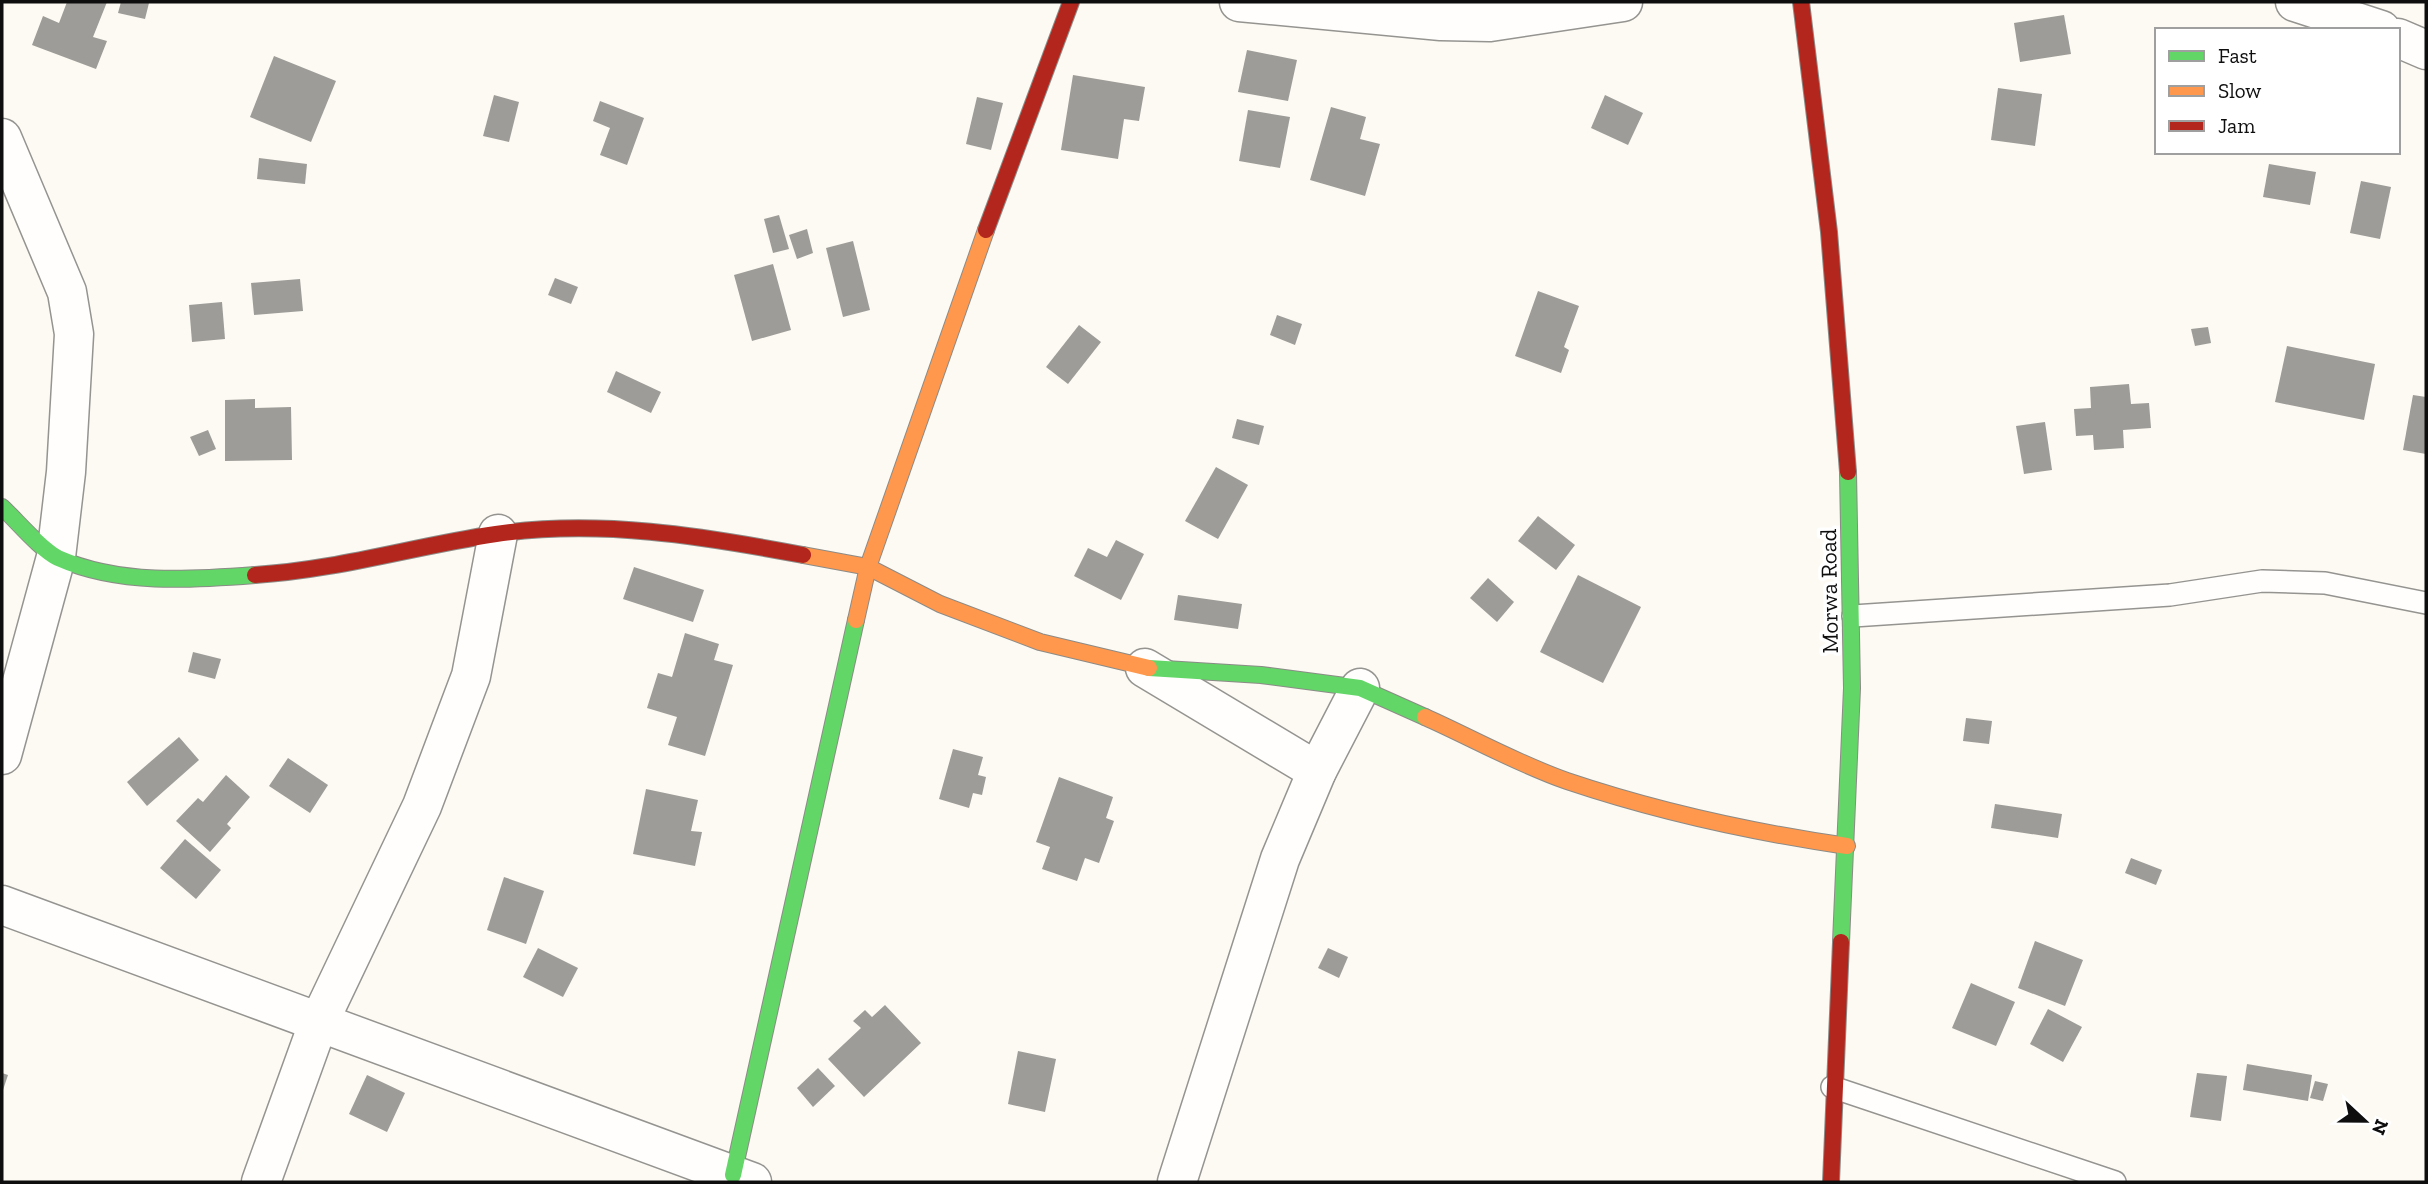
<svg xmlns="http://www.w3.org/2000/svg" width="2428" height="1184" font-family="'Zilla Slab',serif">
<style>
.building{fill:#9e9c98}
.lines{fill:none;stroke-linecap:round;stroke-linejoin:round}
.lane-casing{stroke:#959491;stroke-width:24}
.street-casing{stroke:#959491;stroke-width:41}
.fast-casing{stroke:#8c8b87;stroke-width:18}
.slow-casing{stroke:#8c8b87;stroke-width:18}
.jam-casing{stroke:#8c8b87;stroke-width:18}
.lane{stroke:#fffefd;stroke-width:21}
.street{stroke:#fffefd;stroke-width:38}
.fast{stroke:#63d668;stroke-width:16}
.slow{stroke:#ff974d;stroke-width:16}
.jam{stroke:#b3261e;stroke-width:16}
.labels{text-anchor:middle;stroke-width:7;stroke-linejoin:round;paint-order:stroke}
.street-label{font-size:23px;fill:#0e0e0e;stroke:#fff}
</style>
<rect width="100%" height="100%" fill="#fcfaf2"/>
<!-- building -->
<g class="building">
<path d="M67,2H107L93,37L107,41L96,69L32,45L43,16L59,23Z"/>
<path d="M121,2L149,3L145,19L118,13Z"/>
<path d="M2064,15L2071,54L2020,62L2014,23Z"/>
<path d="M1247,50L1297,60L1288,101L1238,92Z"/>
<path d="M274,56L336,81L311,142L250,117Z"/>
<path d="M1073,75L1145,87L1139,121L1124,119L1118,159L1061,150Z"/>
<path d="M1998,88L2042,94L2035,146L1991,140Z"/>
<path d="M494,95L519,102L509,142L483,136Z"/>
<path d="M1605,95L1643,113L1628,145L1591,128Z"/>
<path d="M977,97L1003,103L991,150L966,144Z"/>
<path d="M600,101L644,118L627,165L600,155L610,128L593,121Z"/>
<path d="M1331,107L1366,117L1360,139L1380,144L1365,196L1310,180Z"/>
<path d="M1248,110L1290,117L1280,168L1239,161Z"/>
<path d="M259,158L307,164L305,184L257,179Z"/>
<path d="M2269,164L2316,172L2310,205L2263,197Z"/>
<path d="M2361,181L2391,187L2380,239L2350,233Z"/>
<path d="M779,215L789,249L773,253L764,219Z"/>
<path d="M807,229L813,253L797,259L789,235Z"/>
<path d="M853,241L870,310L843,317L826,248Z"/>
<path d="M773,264L791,330L752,341L734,275Z"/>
<path d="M555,278L578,287L571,304L548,295Z"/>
<path d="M300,279L303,311L254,315L251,283Z"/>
<path d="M1538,291L1579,306L1564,347L1569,350L1561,373L1515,356Z"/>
<path d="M222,302L225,339L192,342L189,305Z"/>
<path d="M1277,315L1302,324L1295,345L1270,335Z"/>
<path d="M1079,325L1101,342L1068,384L1046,367Z"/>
<path d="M2208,327L2211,343L2195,346L2191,329Z"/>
<path d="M2287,346L2375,364L2364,420L2275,402Z"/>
<path d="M616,371L661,392L651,413L607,392Z"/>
<path d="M2129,384L2131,404L2149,403L2151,428L2123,430L2124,448L2094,450L2093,435L2076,436L2074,409L2091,408L2090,387Z"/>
<path d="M2413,395L2426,397V454L2403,450Z"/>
<path d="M255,399V408L291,407L292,460L225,461V400Z"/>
<path d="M1237,419L1264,426L1259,445L1232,438Z"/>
<path d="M2045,422L2052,470L2024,474L2016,426Z"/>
<path d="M208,430L216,449L199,456L190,437Z"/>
<path d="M1216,467L1248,485L1218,539L1185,521Z"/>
<path d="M1538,516L1575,545L1556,570L1518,541Z"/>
<path d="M1116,540L1144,554L1121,600L1074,576L1088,548L1107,557Z"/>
<path d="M634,567L704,590L693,622L623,599Z"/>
<path d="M1578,575L1641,607L1603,683L1540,652Z"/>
<path d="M1488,578L1514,602L1497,622L1470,598Z"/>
<path d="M1178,595L1242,604L1238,629L1174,620Z"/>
<path d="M685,633L719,644L714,660L733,665L705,756L668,745L677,717L647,708L658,673L672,677Z"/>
<path d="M193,652L221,659L215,679L188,672Z"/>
<path d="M1966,718L1992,721L1989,744L1963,741Z"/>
<path d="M179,737L199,760L147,806L127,782Z"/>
<path d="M953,749L983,757L978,775L986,777L982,795L973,793L969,808L939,799Z"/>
<path d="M288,758L328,785L310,813L269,786Z"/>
<path d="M226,775L250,797L227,824L231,828L210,852L176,821L198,798L203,802Z"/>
<path d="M1059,777L1113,797L1106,818L1114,821L1099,863L1085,858L1077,881L1042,869L1050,847L1036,842Z"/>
<path d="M646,789L698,800L691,831L702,832L695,866L633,854Z"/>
<path d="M1995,804L2062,814L2058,838L1991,828Z"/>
<path d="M185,839L221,870L196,899L160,868Z"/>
<path d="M2131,858L2162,870L2156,885L2125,873Z"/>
<path d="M504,877L544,891L526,944L487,930Z"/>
<path d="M2035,941L2083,960L2065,1006L2018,988Z"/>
<path d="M538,948L578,968L563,997L523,977Z"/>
<path d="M1328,948L1348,957L1339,978L1318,968Z"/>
<path d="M1971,983L2015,1002L1996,1046L1952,1028Z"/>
<path d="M885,1005L921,1043L864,1097L828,1059L861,1028L853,1021L865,1010L872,1017Z"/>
<path d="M2048,1009L2082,1027L2063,1062L2030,1044Z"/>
<path d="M1018,1051L1056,1059L1045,1112L1008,1104Z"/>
<path d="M2247,1064L2312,1075L2308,1101L2243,1090Z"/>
<path d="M818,1068L835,1086L813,1107L797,1088Z"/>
<path d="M2,1073L8,1075L2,1093Z"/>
<path d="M2197,1073L2227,1076L2221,1121L2190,1117Z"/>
<path d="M367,1075L405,1093L387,1132L349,1114Z"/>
<path d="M2315,1081L2328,1084L2323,1101L2310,1098Z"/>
</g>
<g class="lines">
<!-- lane casing -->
<g class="lane-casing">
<g id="lane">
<path d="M1853,616L2170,595L2262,581L2325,583L2426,603"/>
<path d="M1832,1087L2115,1182"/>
</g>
</g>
<!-- street casing -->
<g class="street-casing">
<g id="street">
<path d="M1239,2L1441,21L1490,22L1623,2"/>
<path d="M2295,2L2381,30"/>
<path d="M2398,38L2426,50"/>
<path d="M2,138L67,292L74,334L66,472L56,557L2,755"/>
<path d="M1145,668L1317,771"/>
<path d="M2,905L752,1182"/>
<path d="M261,1182L318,1024L422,806L471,676L498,534"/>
<path d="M1177,1182L1280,859L1317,771L1360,688"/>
</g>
</g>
<!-- fast casing -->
<g class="fast-casing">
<g id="fast">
<path d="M2,507C17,521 41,550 58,558C119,585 190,580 255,575"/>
<path d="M1149,668L1261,675L1360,688L1425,717"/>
<path d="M1841,942L1852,688L1848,472"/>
<path d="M733,1175L856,620"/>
</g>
</g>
<!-- slow casing -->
<g class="slow-casing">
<g id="slow">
<path d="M803,555L868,567L940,604L1040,642L1149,668"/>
<path d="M856,620L868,567L986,230"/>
<path d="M1425,717C1472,738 1518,764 1567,781C1659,812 1751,832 1847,846"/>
</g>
</g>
<!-- jam casing -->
<g class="jam-casing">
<g id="jam">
<path d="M1801,2L1829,232L1848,472"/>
<path d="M986,230L1071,2"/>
<path d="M255,575C337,570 415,546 496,534C598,519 703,536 803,555"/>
<path d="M1831,1182L1841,942"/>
</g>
</g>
<!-- lane -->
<use href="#lane" class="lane"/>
<!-- street -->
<use href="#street" class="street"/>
<!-- fast -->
<use href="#fast" class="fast"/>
<!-- slow -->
<use href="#slow" class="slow"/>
<!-- jam -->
<use href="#jam" class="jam"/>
</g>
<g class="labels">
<!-- street labels -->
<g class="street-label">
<text transform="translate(1829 591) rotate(-91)" y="8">Morwa Road</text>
</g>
</g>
<!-- border -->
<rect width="2428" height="1184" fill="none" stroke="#0e0e0e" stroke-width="7"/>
<!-- legend -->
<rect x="2155" y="28" width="245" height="126" fill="#ffffff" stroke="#9f9f9f" stroke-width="2"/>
<rect x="2169" y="51" width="35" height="10" fill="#63d668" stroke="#9f9f9f" stroke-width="2"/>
<text x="2218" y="63" font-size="21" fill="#0e0e0e">Fast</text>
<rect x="2169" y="86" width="35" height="10" fill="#ff974d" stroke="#9f9f9f" stroke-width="2"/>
<text x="2218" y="98" font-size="21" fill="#0e0e0e">Slow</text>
<rect x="2169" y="121" width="35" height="10" fill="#b3261e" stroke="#9f9f9f" stroke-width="2"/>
<text x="2218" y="133" font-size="21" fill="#0e0e0e">Jam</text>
<!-- north arrow -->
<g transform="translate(2365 1121) rotate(112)" stroke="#ffffff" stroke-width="5" paint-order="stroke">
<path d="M0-5L12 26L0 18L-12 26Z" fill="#0e0e0e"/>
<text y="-10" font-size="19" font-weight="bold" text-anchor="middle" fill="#0e0e0e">N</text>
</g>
</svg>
